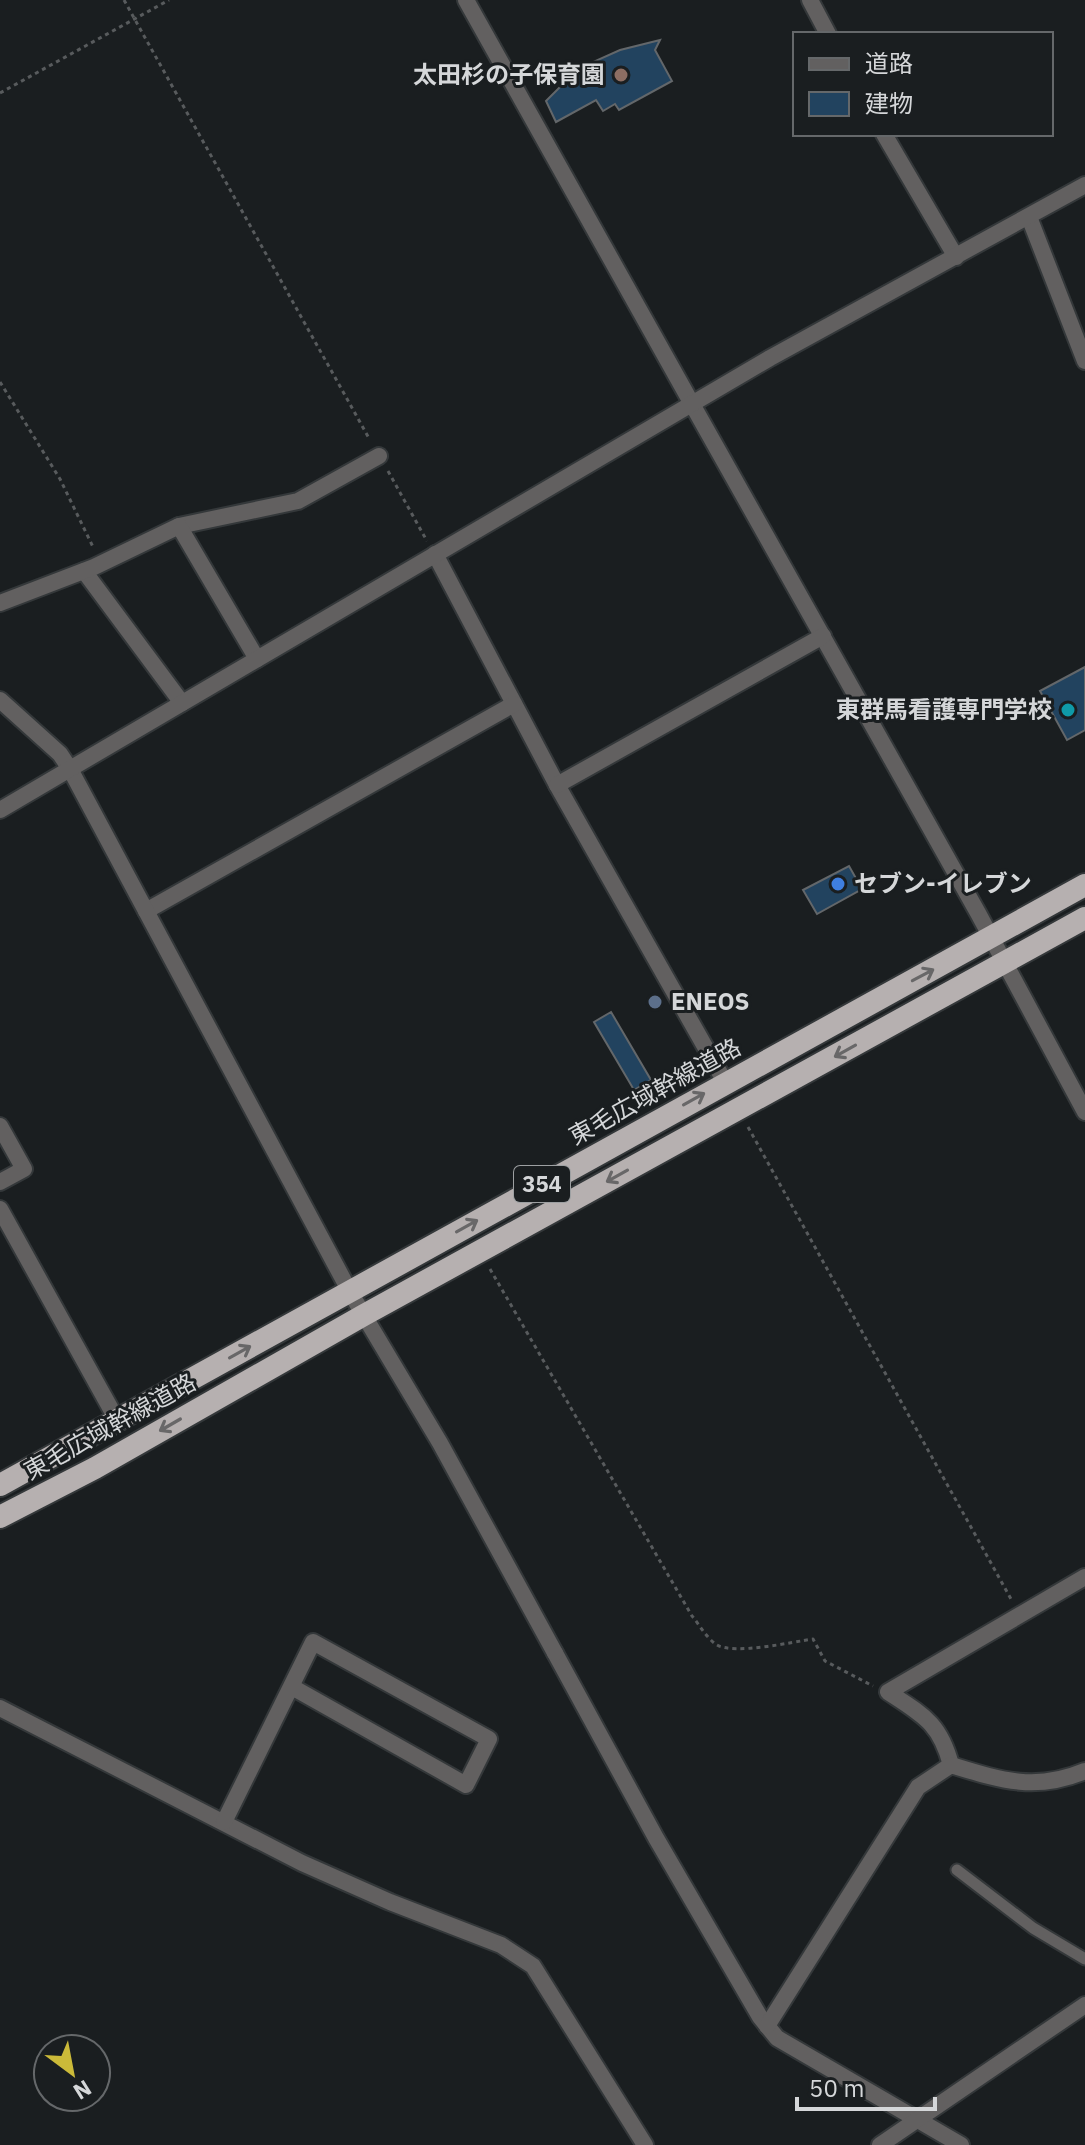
<svg xmlns="http://www.w3.org/2000/svg" width="1085" height="2145" font-family="'IBM Plex Sans','Noto Sans JP',sans-serif">
<style>
.building{fill:#22435f;stroke:#63676a;stroke-width:2}
.lines{fill:none;stroke-linecap:round;stroke-linejoin:round}
.service-casing{stroke:#34383a;stroke-width:15}
.minor-casing{stroke:#34383a;stroke-width:20}
.tertiary-casing{stroke:#34383a;stroke-width:20}
.trunk-casing{stroke:#34383a;stroke-width:26}
.path{stroke:#585b5d;stroke-width:3;stroke-dasharray:4 4;stroke-linecap:butt}
.service{stroke:#626060;stroke-width:11}
.minor{stroke:#626060;stroke-width:16}
.tertiary{stroke:#626060;stroke-width:16}
.trunk{stroke:#b6b0b0;stroke-width:22}
.oneway{stroke:#686768}
.education-dot{fill:#8d6e63;stroke:#1a1e20;stroke-width:3}
.culture-dot{fill:#0f9aa8;stroke:#1a1e20;stroke-width:3}
.shop-dot{fill:#3f7fe0;stroke:#1a1e20;stroke-width:3}
.service-dot{fill:#5c6f8a;stroke:#1a1e20;stroke-width:3}
.labels{text-anchor:middle;stroke-width:6;stroke-linejoin:round;paint-order:stroke}
.shield{fill:#1a1e20;stroke:#9da0a2;stroke-width:2}
.shield-label{font-size:22px;font-weight:bold;fill:#d5d7d9}
.poi-label{font-size:24px;font-weight:bold;fill:#d5d7d9;stroke:#1a1e20;text-anchor:end}
.street-label{font-size:24px;fill:#d5d7d9;stroke:#1a1e20}
</style>
<rect width="100%" height="100%" fill="#1a1e20"/>
<!-- building -->
<g class="building">
<path d="M660,40L655,50L672,81L619,110L615,104L603,111L596,100L556,122L546,101L565,82L593,62L620,50Z"/>
<path d="M1085,667V730L1067,740L1040,691Z"/>
<path d="M849,866L862,889L817,914L803,890Z"/>
<path d="M611,1012L651,1080L634,1090L594,1022Z"/>
</g>
<g class="lines">
<!-- service casing -->
<g class="service-casing">
<path id="service" d="M957,1870L1033,1928L1085,1959"/>
</g>
<!-- minor casing -->
<g class="minor-casing">
<g id="minor">
<path d="M810,0L828,34"/>
<path d="M884,134L956,257"/>
<path d="M1029,217L1085,361"/>
<path d="M692,404L978,913L1085,1112"/>
<path d="M179,526L298,501L379,456"/>
<path d="M435,554L557,785L725,1082"/>
<path d="M84,571L182,703"/>
<path d="M0,603L94,567L179,526L257,659"/>
<path d="M0,700L60,754L70,769"/>
<path d="M557,785L823,636"/>
<path d="M146,911L514,704"/>
<path d="M0,1126L24,1169L0,1182"/>
<path d="M0,1209L117,1420"/>
<path d="M555,1653L656,1838L760,2017L777,2038L961,2145"/>
<path d="M0,1708L302,1863L390,1902L501,1945L533,1966L645,2145"/>
<path d="M951,1765C940,1723 923,1715 888,1692L1085,1577"/>
<path d="M224,1822L313,1642L489,1739L466,1785L292,1687"/>
<path d="M767,2026L918,1787L951,1765C1000,1780 1035,1792 1085,1771"/>
</g>
</g>
<!-- tertiary casing -->
<g class="tertiary-casing">
<g id="tertiary">
<path d="M466,0L692,404"/>
<path d="M70,769L350,1292L440,1443L555,1653"/>
<path d="M0,810L770,358L1085,185"/>
<path d="M880,2145L1085,2005"/>
</g>
</g>
<!-- trunk casing -->
<g class="trunk-casing">
<g id="trunk">
<path d="M0,1485L1085,885"/>
<path d="M0,1517L95,1468L364,1315L1085,918"/>
</g>
</g>
<!-- path -->
<g class="path">
<path d="M124,0L370,440"/>
<path d="M0,93L169,0"/>
<path d="M0,382L60,479L94,549"/>
<path d="M388,471L427,541"/>
<path d="M748,1127L1011,1599"/>
<path d="M490,1269L692,1616C699,1624 707,1639 717,1645C735,1655 792,1642 813,1639L825,1661L873,1686"/>
</g>
<!-- service -->
<use href="#service" class="service"/>
<!-- minor -->
<use href="#minor" class="minor"/>
<!-- tertiary -->
<use href="#tertiary" class="tertiary"/>
<!-- trunk -->
<use href="#trunk" class="trunk"/>
</g>
<!-- one-way arrows -->
<defs><path id="oneway-shaft" d="M-6 0H5M1.5-3L5.5 0L1.5 3" fill="none" stroke-width="1.6" stroke-linecap="round" stroke-linejoin="round" transform="scale(2)"/></defs>
<g class="oneway">
<use href="#oneway-shaft" transform="translate(923 975) rotate(-28)"/>
<use href="#oneway-shaft" transform="translate(845 1051) rotate(151)"/>
<use href="#oneway-shaft" transform="translate(694 1099) rotate(-29)"/>
<use href="#oneway-shaft" transform="translate(617 1176) rotate(151)"/>
<use href="#oneway-shaft" transform="translate(467 1226) rotate(-29)"/>
<use href="#oneway-shaft" transform="translate(240 1352) rotate(-29)"/>
<use href="#oneway-shaft" transform="translate(170 1425) rotate(150)"/>
</g>
<!-- markers -->
<circle class="education-dot" cx="621" cy="75" r="8"/>
<circle class="culture-dot" cx="1068" cy="710" r="8"/>
<circle class="shop-dot" cx="838" cy="884" r="8"/>
<circle class="service-dot" cx="655" cy="1002" r="8"/>
<g class="labels">
<!-- shield labels -->
<rect class="shield" x="514" y="1166" width="56" height="36" rx="6"/>
<g class="shield-label">
<text x="542" y="1192">354</text>
</g>
<!-- poi labels -->
<g class="poi-label">
<text x="605" y="83">太田杉の子保育園</text>
<text x="1052" y="718">東群馬看護専門学校</text>
<text x="854" y="892" text-anchor="start">セブン-イレブン</text>
<text x="671" y="1010" text-anchor="start">ENEOS</text>
</g>
<!-- street labels -->
<g class="street-label">
<text transform="translate(655 1092) rotate(-29)" y="8">東毛広域幹線道路</text>
<text transform="translate(110 1427) rotate(-29)" y="8">東毛広域幹線道路</text>
</g>
</g>
<!-- legend -->
<rect x="793" y="32" width="260" height="104" fill="#1a1e20" stroke="#65686a" stroke-width="2"/>
<rect x="809" y="58" width="40" height="12" fill="#626060" stroke="#65686a" stroke-width="2"/>
<text x="865" y="72" font-size="24" fill="#d5d7d9">道路</text>
<rect x="809" y="92" width="40" height="24" fill="#22435f" stroke="#65686a" stroke-width="2"/>
<text x="865" y="112" font-size="24" fill="#d5d7d9">建物</text>
<!-- north arrow -->
<g transform="translate(72 2073) rotate(148)"><circle r="38" fill="#1a1e20" stroke="#65686a" stroke-width="2"/>
<path d="M0-6L14 30L0 20L-14 30Z" fill="#cbba39"/>
<text y="-12" font-size="22" font-weight="bold" text-anchor="middle" fill="#d5d7d9">N</text>
</g>
<!-- scale -->
<path d="M797 2097v12h138v-12" fill="none" stroke="#d5d7d9" stroke-width="4"/>
<text x="809" y="2097" font-size="24" fill="#d5d7d9" stroke="#1a1e20" stroke-width="6" paint-order="stroke">50 m</text>
</svg>
